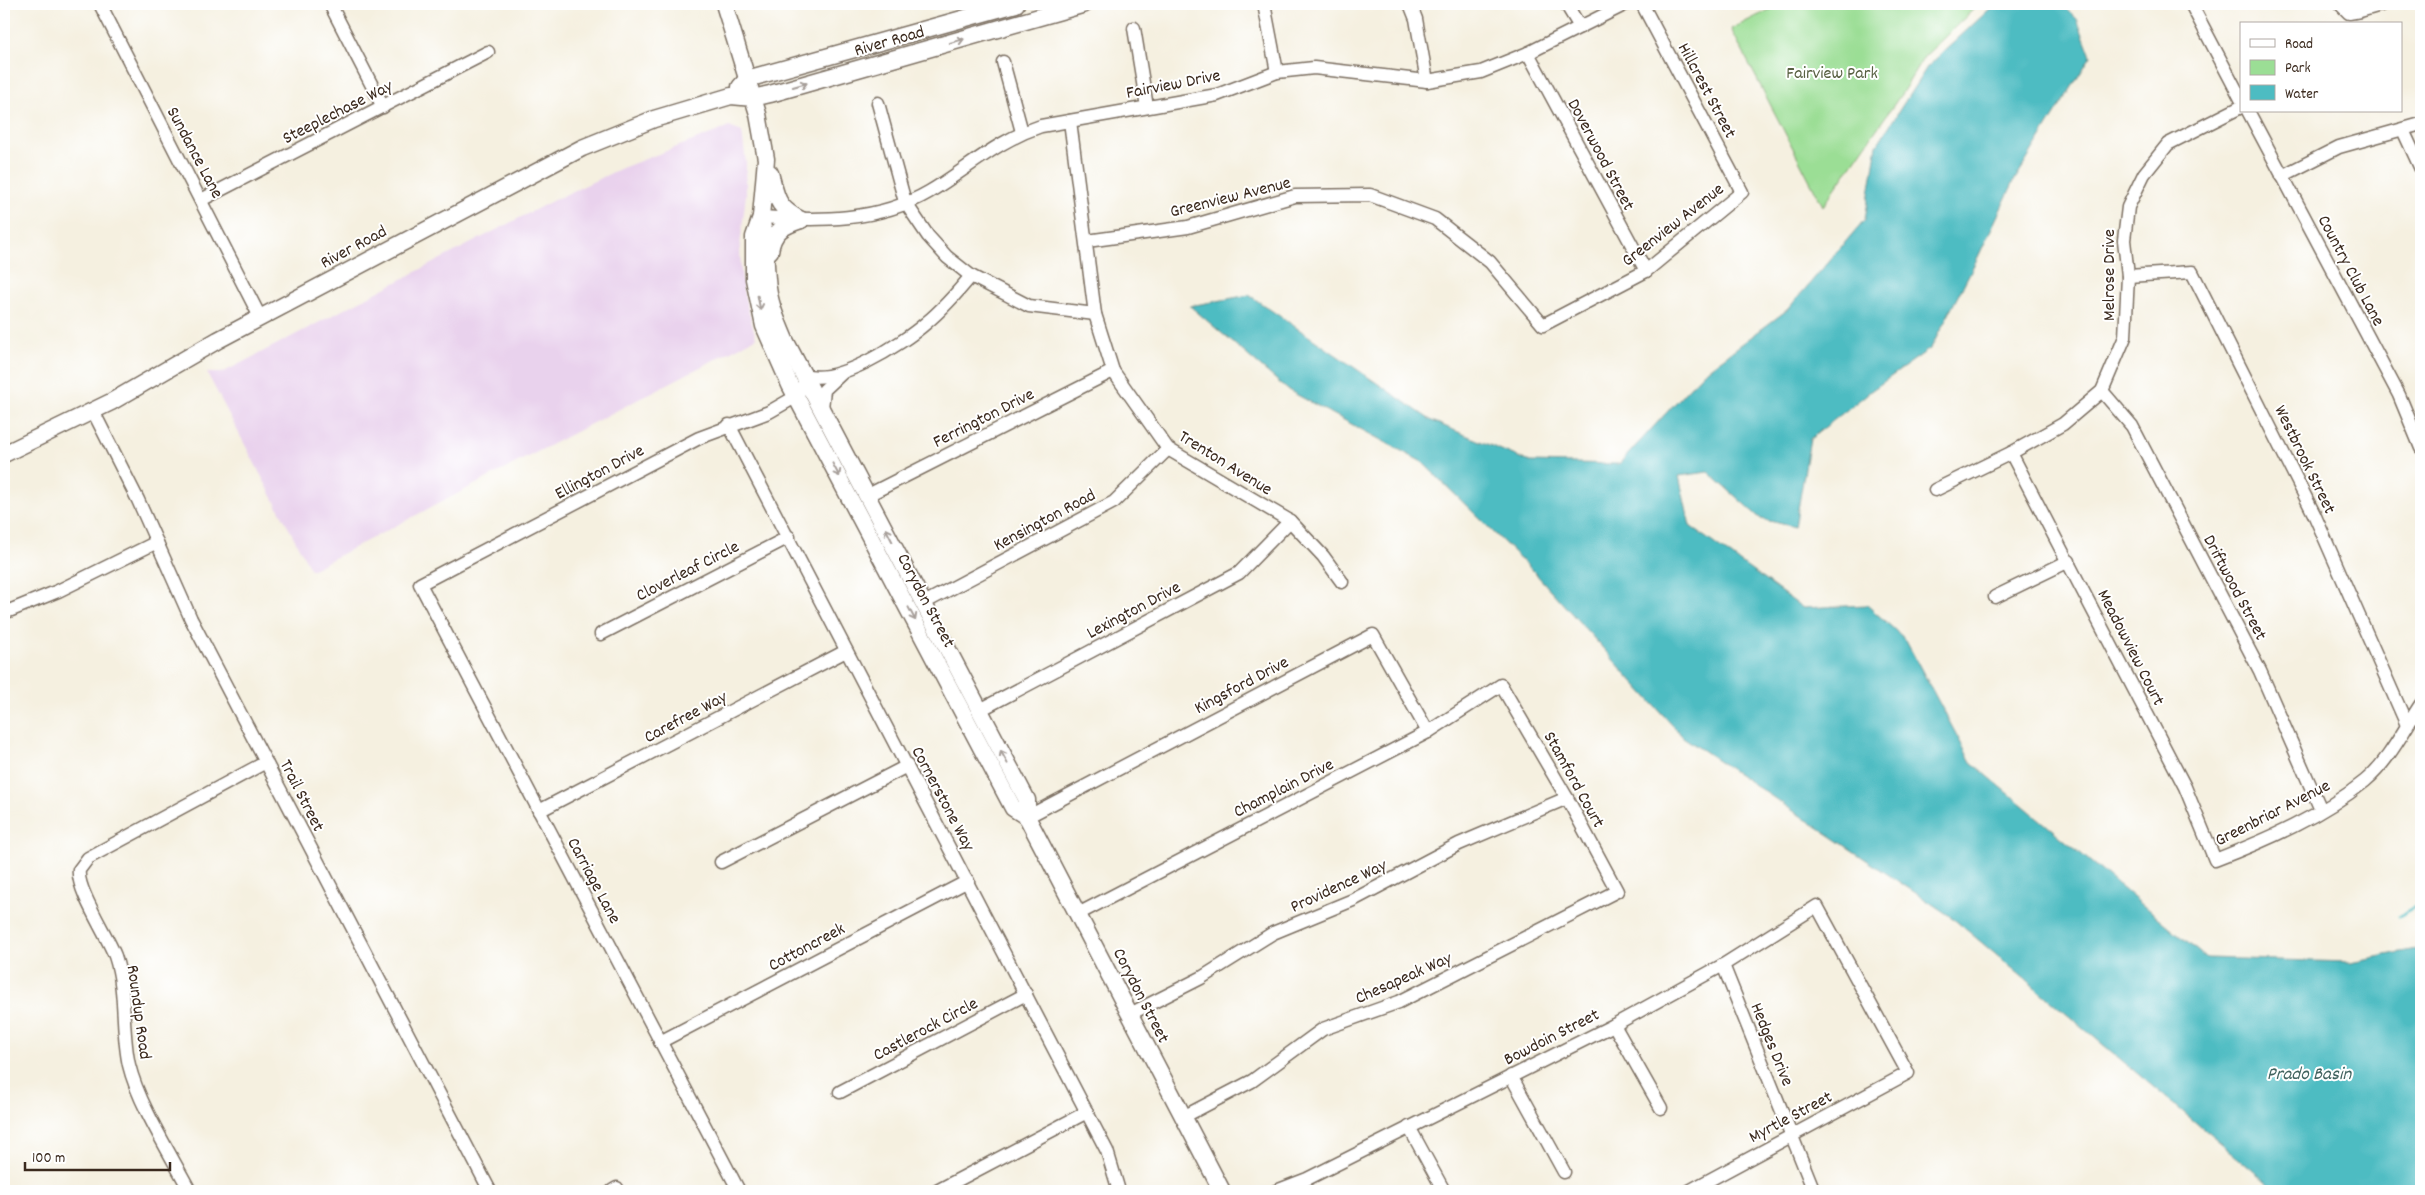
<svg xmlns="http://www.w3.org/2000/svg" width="2425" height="1195" font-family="Dekko,sans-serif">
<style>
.built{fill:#e9d2ed}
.green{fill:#9bde95;stroke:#6b845a}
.water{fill:#4dbcc2;stroke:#447370}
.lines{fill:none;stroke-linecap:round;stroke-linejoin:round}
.stream{stroke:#4dbcc2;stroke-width:3}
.minor-casing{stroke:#7c6f62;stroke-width:15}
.major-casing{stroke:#7c6f62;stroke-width:19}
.minor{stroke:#fff;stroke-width:12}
.major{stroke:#fff;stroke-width:16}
.oneway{stroke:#a79f9a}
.labels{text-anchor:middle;stroke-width:4;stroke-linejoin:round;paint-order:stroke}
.street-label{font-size:18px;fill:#3b2a1e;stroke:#fff}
.park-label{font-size:18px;fill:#586042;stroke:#fff}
.water-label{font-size:19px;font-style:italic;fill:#426460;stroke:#fff}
</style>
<rect width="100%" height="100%" fill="#fff"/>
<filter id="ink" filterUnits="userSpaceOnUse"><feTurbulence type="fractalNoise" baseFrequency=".02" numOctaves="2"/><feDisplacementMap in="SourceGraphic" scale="10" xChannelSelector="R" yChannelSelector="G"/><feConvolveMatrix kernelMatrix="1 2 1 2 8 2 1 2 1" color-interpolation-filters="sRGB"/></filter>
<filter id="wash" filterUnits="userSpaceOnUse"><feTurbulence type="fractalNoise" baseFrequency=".0096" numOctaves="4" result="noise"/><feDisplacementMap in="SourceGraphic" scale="20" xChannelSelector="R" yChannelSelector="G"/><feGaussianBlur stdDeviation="1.12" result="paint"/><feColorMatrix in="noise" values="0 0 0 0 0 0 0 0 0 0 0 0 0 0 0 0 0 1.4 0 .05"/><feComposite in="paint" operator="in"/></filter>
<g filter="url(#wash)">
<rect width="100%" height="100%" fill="#f5f0e0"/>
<!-- built -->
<path class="built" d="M729,127L742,132L746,163V194L740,246L741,273L744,295L756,338L311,570L207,373H222L552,201L622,168Z"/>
<!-- green -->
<path class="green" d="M1781,4H1979L1924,57L1902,93L1823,206L1731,29Z"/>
<!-- water -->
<path class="water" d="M1995,4H2062L2077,19L2091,56L2014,181L1978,257L1931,348L1872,390L1810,439L1795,527L1761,519L1708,472L1679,476L1690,526L1803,608L1867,605L1905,639L1971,762L2206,958L2351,962L2421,948V1191H2272L2270,1185L1950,916L1683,737L1535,573L1422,462L1288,390L1190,306L1249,295L1432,421L1530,462L1619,464L1703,373L1787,310L1865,219L1877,145L1927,67Z"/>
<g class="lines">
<!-- stream -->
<path class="stream" d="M2399,916L2421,904"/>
</g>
</g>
<g filter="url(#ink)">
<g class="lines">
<!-- minor casing -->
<g class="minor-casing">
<g id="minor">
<path d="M100,4L260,317"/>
<path d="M330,4L383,107"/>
<path d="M1264,4L1277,72"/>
<path d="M1410,4L1416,19L1427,81"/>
<path d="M1566,4L1580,27"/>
<path d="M2191,4L2241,99"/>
<path d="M2340,4L2349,13L2360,11L2384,4"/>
<path d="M1134,28L1147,107"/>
<path d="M1528,53L1646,271"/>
<path d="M1003,62L1022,132"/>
<path d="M878,103L905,202L928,236L947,257L971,276L1029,306L1095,314"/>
<path d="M2248,111L2399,395L2421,448"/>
<path d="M1070,121L1095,314L1113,371L1168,449L1290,521L1323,556L1342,582"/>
<path d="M2403,130L2421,169"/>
<path d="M2282,176L2339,147L2421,124"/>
<path d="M201,200L488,52"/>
<path d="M761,217C818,221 878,222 929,192C969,168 996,141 1041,126L1217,95L1277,72L1314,68L1427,81L1481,72L1528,53L1626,4"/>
<path d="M1087,241L1188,227L1295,196L1370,195L1435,219L1490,262L1543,325L1646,271L1742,192L1642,4"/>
<path d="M2128,276L2192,272L2314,514L2407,725"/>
<path d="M2102,391L2132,426L2260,671L2321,810"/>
<path d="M822,408L824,390L841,374"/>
<path d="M93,411L138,500L191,619L490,1191"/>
<path d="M729,425L1107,1151L1119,1191"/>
<path d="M2011,453L2185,787L2215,860C2267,840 2322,816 2365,781C2389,761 2404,729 2421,704"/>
<path d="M1935,490L2011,453L2063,424L2102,391L2125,337L2128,276L2124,240L2128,207L2144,174L2168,144L2241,107"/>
<path d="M868,495L1113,371"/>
<path d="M1995,597L2069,561"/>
<path d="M924,603L1114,502L1168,449"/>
<path d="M4,613L58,591L157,542"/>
<path d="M601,634L789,537"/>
<path d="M980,710L1239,573L1290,521"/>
<path d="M539,811L846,651"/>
<path d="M1027,817L1373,635L1428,732"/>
<path d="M721,862L907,766"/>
<path d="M1078,914L1428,732L1501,685L1567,798L1617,891L1399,1002L1323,1029L1252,1081L1183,1117"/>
<path d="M1723,965L1814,1191"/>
<path d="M1130,1014L1201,978L1273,933L1353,900L1459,844L1567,798"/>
<path d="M1614,1025L1661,1108"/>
<path d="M660,1042L968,881"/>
<path d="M1511,1076L1564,1172"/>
<path d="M840,1092L1026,994"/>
<path d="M1409,1127L1444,1191"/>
<path d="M190,1191C171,1155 138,1103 129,1065C121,1029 127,992 115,956C107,935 76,889 79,870L88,858L266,762"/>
<path d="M612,1191L617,1188"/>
<path d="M739,1191L420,584L699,438L769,412L797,396L804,383L803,374C834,388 902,344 926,323C943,309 957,293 971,276"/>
<path d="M937,1191L1087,1112"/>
<path d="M1276,1191L1307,1179L1614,1025L1723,965L1817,906L1908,1073L1689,1191"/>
</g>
</g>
<!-- major casing -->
<g class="major-casing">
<g id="major">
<path d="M724,4L758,114L766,159L761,217L754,237V279L764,326L790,385L1013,808L1027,817"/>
<path d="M740,87L747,79L1016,4"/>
<path d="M770,173C777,198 776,207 801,220"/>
<path d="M761,217C766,238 765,258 767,279C768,300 777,321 785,340L1027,800V817L1222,1191"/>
<path d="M770,251C773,231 783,226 801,220"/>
<path d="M4,454L111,402L218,340L582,148L654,119L731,96L753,98L770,94L1085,4"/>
</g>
</g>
<!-- minor -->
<use href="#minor" class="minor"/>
<!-- major -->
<use href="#major" class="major"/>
</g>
<!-- one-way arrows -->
<defs><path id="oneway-shaft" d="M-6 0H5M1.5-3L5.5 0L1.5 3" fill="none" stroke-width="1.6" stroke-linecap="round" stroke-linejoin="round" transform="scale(1.25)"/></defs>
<g class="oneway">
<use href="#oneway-shaft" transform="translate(957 41) rotate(-16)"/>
<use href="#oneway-shaft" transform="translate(800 85) rotate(-16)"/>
<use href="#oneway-shaft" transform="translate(759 303) rotate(79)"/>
<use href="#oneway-shaft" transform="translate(836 470) rotate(62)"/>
<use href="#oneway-shaft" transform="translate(889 535) rotate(-117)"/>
<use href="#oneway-shaft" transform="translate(912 614) rotate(62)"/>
<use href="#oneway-shaft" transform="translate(1004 757) rotate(-118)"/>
</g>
</g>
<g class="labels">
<!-- street labels -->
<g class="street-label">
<text transform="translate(889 40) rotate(-16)" y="6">River Road</text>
<text transform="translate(1173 83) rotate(-11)" y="6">Fairview Drive</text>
<text transform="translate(1708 90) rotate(62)" y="6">Hillcrest Street</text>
<text transform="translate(337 111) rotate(-27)" y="6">Steeplechase Way</text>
<text transform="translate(196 152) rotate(62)" y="6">Sundance Lane</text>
<text transform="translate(1602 154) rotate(62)" y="6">Doverwood Street</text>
<text transform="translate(1230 196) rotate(-14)" y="6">Greenview Avenue</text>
<text transform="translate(1672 224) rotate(-38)" y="6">Greenview Avenue</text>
<text transform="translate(353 246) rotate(-28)" y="6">River Road</text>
<text transform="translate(2352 270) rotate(62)" y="6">Country Club Lane</text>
<text transform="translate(2108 275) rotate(-90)" y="6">Melrose Drive</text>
<text transform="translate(983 417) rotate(-27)" y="6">Ferrington Drive</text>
<text transform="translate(2306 459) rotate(64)" y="6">Westbrook Street</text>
<text transform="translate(1226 462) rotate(32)" y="6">Trenton Avenue</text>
<text transform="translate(599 471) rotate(-28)" y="6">Ellington Drive</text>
<text transform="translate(1044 519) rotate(-28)" y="6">Kensington Road</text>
<text transform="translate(687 570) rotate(-27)" y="6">Cloverleaf Circle</text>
<text transform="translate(2236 587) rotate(62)" y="6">Driftwood Street</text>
<text transform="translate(927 600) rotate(62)" y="6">Corydon Street</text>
<text transform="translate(1133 609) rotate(-28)" y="6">Lexington Drive</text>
<text transform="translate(2132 647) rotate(63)" y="6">Meadowview Court</text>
<text transform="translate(1241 684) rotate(-28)" y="6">Kingsford Drive</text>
<text transform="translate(685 716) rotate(-28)" y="6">Carefree Way</text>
<text transform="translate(1575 779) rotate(61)" y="6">Stamford Court</text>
<text transform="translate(1283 787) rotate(-27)" y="6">Champlain Drive</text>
<text transform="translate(303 795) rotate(63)" y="6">Trail Street</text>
<text transform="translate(944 798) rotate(62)" y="6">Cornerstone Way</text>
<text transform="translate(2272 812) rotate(-27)" y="6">Greenbriar Avenue</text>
<text transform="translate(595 880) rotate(62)" y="6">Carriage Lane</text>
<text transform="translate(1338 885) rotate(-25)" y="6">Providence Way</text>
<text transform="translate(806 946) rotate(-28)" y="6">Cottoncreek</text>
<text transform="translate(1403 977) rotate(-24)" y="6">Chesapeak Way</text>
<text transform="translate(1142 995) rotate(63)" y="6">Corydon Street</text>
<text transform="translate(140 1012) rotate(82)" y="6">Roundup Road</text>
<text transform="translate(925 1028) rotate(-28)" y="6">Castlerock Circle</text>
<text transform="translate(1551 1036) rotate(-27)" y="6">Bowdoin Street</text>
<text transform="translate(1773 1044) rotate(68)" y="6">Hedges Drive</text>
<text transform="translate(1790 1116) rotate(-28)" y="6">Myrtle Street</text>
</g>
<!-- park labels -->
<g class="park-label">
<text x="1832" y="78">Fairview Park</text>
</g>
<!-- water labels -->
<g class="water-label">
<text x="2309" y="1079">Prado Basin</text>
</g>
</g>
<!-- margin -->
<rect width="2425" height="1195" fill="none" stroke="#fff" stroke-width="20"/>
<!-- legend -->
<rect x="2240" y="22" width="162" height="90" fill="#ffffff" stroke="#b1aaa5"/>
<rect x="2250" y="39" width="25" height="8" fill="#ffffff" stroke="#b1aaa5"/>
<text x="2285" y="48" font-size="15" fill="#3b2a1e">Road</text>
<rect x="2250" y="60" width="25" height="15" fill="#9bde95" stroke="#b1aaa5"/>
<text x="2285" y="72" font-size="15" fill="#3b2a1e">Park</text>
<rect x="2250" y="85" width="25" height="15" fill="#4dbcc2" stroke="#b1aaa5"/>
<text x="2285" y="98" font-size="15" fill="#3b2a1e">Water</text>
<!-- scale -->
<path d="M25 1162v8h145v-8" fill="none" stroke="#3b2a1e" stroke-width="2.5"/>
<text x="32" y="1162" font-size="15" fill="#3b2a1e" stroke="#ffffff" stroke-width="4" paint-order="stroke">100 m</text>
</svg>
